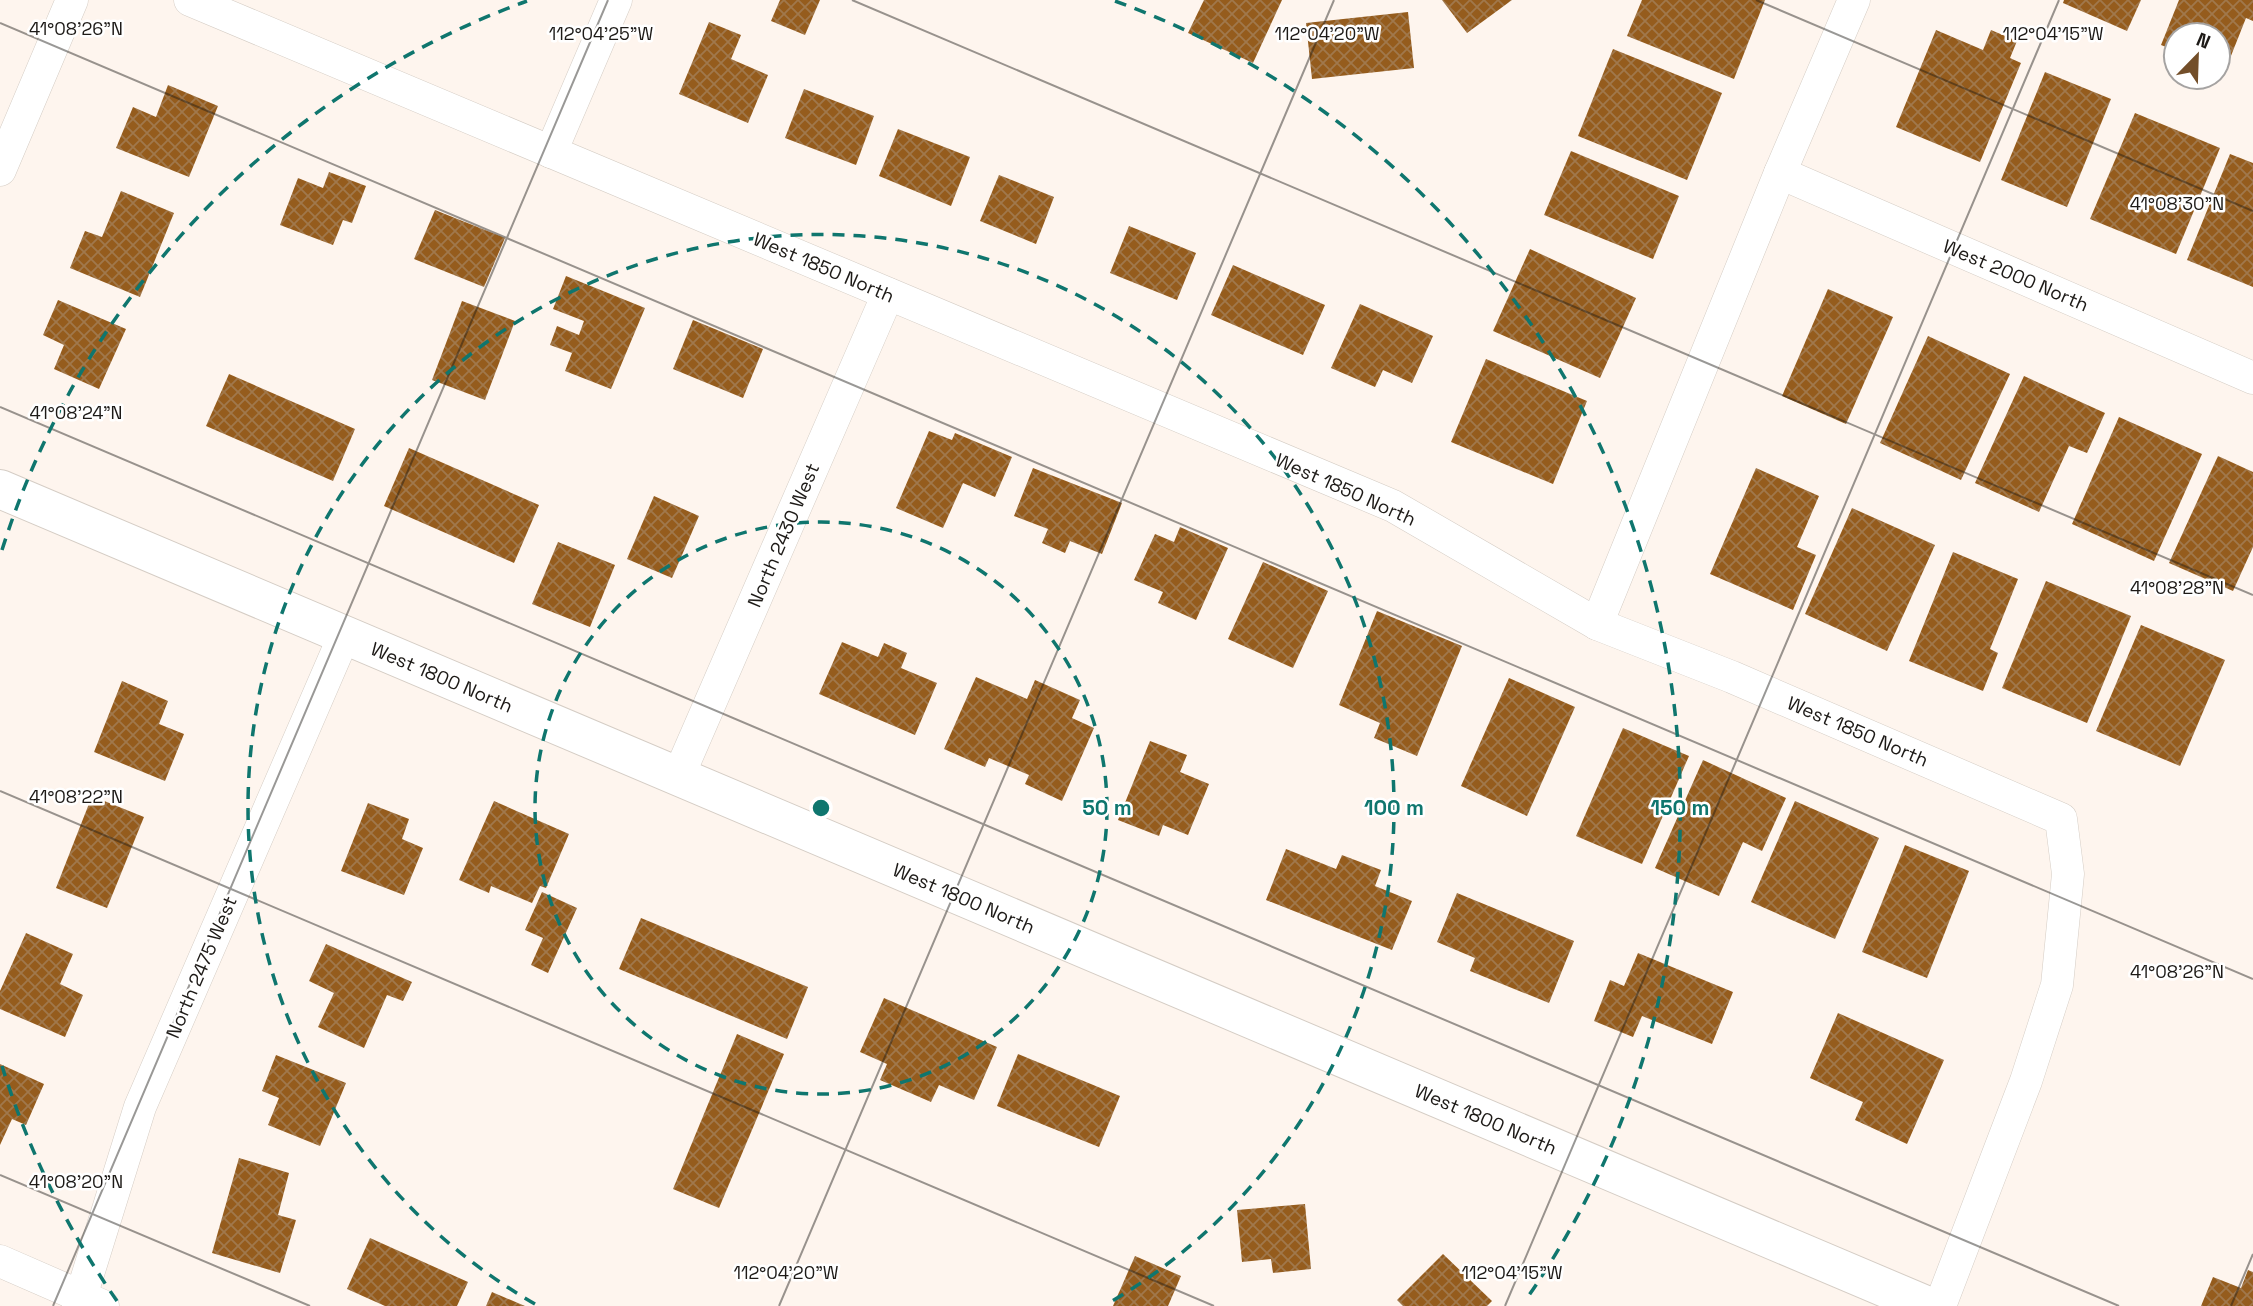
<svg xmlns="http://www.w3.org/2000/svg" width="2253" height="1306" font-family="'Space Grotesk',sans-serif">
<style>
.building{fill:url(#building-cross-hatch)}
.lines{fill:none;stroke-linecap:round;stroke-linejoin:round}
.minor-casing{stroke:#d5cdc5;stroke-width:33}
.secondary-casing{stroke:#d5cdc5;stroke-width:40}
.minor{stroke:#fff;stroke-width:32}
.secondary{stroke:#fff;stroke-width:38}
.ticks{fill:none;stroke:#1d1a17;stroke-width:2;stroke-opacity:0.45}
.ring{fill:none;stroke:#0f766e;stroke-width:3.5;stroke-dasharray:12 9}
.labels{text-anchor:middle;stroke-width:5;stroke-linejoin:round;paint-order:stroke}
.street-label{font-size:19px;fill:#1d1a17;stroke:#fff}
.ticks-label{font-size:18px;text-anchor:middle;fill:#1d1a17;stroke:#fff;stroke-width:5;stroke-linejoin:round;paint-order:stroke}
.centre{fill:#0f766e;stroke:#fff;stroke-width:3.5}
.ring-label{font-size:21px;text-anchor:middle;font-weight:bold;fill:#0f766e;stroke:#fff;stroke-width:5;stroke-linejoin:round;paint-order:stroke}
</style>
<defs>
<pattern id="building-cross-hatch" width="8" height="8" patternUnits="userSpaceOnUse" patternTransform="scale(1.75)"><rect width="8" height="8" fill="#955c1d"/><path d="M0 0l8 8M0 8l8-8" fill="none" stroke="#a0784c"/></pattern>
</defs>
<rect width="100%" height="100%" fill="#fef5ee"/>
<!-- building -->
<g class="building">
<path d="M780,0H820L805,35L771,21Z"/>
<path d="M1204,0H1282L1253,63L1188,33Z"/>
<path d="M1442,0H1512L1467,33Z"/>
<path d="M1642,0H1765L1734,79L1627,36Z"/>
<path d="M2064,0H2141L2127,31L2063,3Z"/>
<path d="M2179,0H2253V21L2246,18L2225,71L2218,68V35H2176V51L2161,45Z"/>
<path d="M1408,12L1414,68L1312,79L1306,23Z"/>
<path d="M709,22L741,35L731,59L768,75L748,123L679,94Z"/>
<path d="M1936,30L1983,50L1991,30L2017,41L2010,58L2021,63L1980,162L1896,127Z"/>
<path d="M1613,49L1722,93L1687,180L1578,136Z"/>
<path d="M2045,72L2111,99L2067,207L2001,180Z"/>
<path d="M168,85L218,106L189,177L116,148L133,107L156,117Z"/>
<path d="M804,89L874,116L856,165L785,138Z"/>
<path d="M2135,113L2220,148L2176,254L2090,219Z"/>
<path d="M898,129L970,157L951,206L879,176Z"/>
<path d="M1571,151L1679,196L1653,259L1544,215Z"/>
<path d="M2230,154L2253,163V287L2187,260Z"/>
<path d="M329,172L366,186L352,223L343,220L333,245L280,225L298,178L323,188Z"/>
<path d="M999,175L1054,197L1036,244L980,221Z"/>
<path d="M121,191L174,213L140,297L70,268L85,231L102,237Z"/>
<path d="M435,210L505,238L484,287L414,259Z"/>
<path d="M1129,226L1196,253L1177,300L1110,273Z"/>
<path d="M1530,249L1636,298L1600,378L1493,331Z"/>
<path d="M1233,265L1325,305L1303,355L1211,315Z"/>
<path d="M566,276L645,308L611,389L565,371L572,353L550,345L557,326L579,335L584,321L553,309Z"/>
<path d="M1828,289L1893,317L1846,424L1782,396Z"/>
<path d="M58,300L126,329L99,389L54,369L64,345L43,335Z"/>
<path d="M462,301L515,321L485,400L432,380Z"/>
<path d="M1360,304L1433,336L1412,383L1383,370L1375,387L1331,368Z"/>
<path d="M693,320L763,349L743,398L673,369Z"/>
<path d="M1928,336L2010,374L1961,480L1880,443Z"/>
<path d="M1486,359L1587,401L1553,484L1451,442Z"/>
<path d="M229,374L355,429L333,481L206,426Z"/>
<path d="M2024,376L2105,413L2087,453L2069,446L2039,512L1975,483Z"/>
<path d="M2119,417L2202,454L2154,561L2072,524Z"/>
<path d="M929,431L952,440L955,433L1012,457L995,497L963,483L943,528L896,508Z"/>
<path d="M409,448L539,505L514,563L384,506Z"/>
<path d="M2218,456L2253,472V547L2233,591L2169,563Z"/>
<path d="M1033,468L1122,503L1102,554L1070,541L1065,553L1042,543L1048,529L1014,516Z"/>
<path d="M1756,468L1819,496L1797,547L1816,555L1793,610L1710,574Z"/>
<path d="M654,496L699,516L672,578L627,559Z"/>
<path d="M1852,508L1935,545L1887,651L1805,614Z"/>
<path d="M1180,527L1228,548L1196,620L1158,603L1163,592L1134,580L1155,534L1174,542Z"/>
<path d="M558,542L615,565L590,627L532,604Z"/>
<path d="M1953,552L2018,579L1990,649L1998,653L1983,691L1909,661Z"/>
<path d="M1263,562L1328,591L1293,668L1228,639Z"/>
<path d="M2046,581L2131,616L2087,723L2002,688Z"/>
<path d="M1377,611L1462,646L1417,756L1374,738L1380,723L1339,705Z"/>
<path d="M2141,625L2225,660L2180,766L2096,731Z"/>
<path d="M842,642L878,657L884,643L907,653L901,668L937,683L915,735L819,694Z"/>
<path d="M976,677L1027,699L1035,680L1080,700L1072,718L1094,728L1062,801L1025,784L1029,775L989,758L985,767L944,749Z"/>
<path d="M1509,678L1575,707L1527,816L1461,786Z"/>
<path d="M122,681L168,701L159,724L184,734L165,781L94,752Z"/>
<path d="M1623,728L1689,756L1642,864L1576,836Z"/>
<path d="M1150,741L1187,755L1180,772L1209,784L1188,835L1163,825L1159,836L1118,820Z"/>
<path d="M1703,760L1786,798L1762,851L1743,842L1719,896L1655,868Z"/>
<path d="M92,796L144,817L107,908L56,888Z"/>
<path d="M494,801L569,834L546,888L540,886L532,903L491,886L489,893L459,880Z"/>
<path d="M1795,801L1879,838L1835,939L1751,902Z"/>
<path d="M368,803L409,819L402,839L423,848L404,895L341,871Z"/>
<path d="M1905,845L1969,871L1927,978L1862,952Z"/>
<path d="M1286,849L1336,869L1342,855L1381,870L1375,886L1412,901L1392,950L1266,900Z"/>
<path d="M542,892L577,908L548,973L531,965L543,938L525,930Z"/>
<path d="M1457,893L1574,941L1549,1003L1470,971L1475,958L1437,942Z"/>
<path d="M641,918L808,987L787,1039L619,969Z"/>
<path d="M26,933L73,954L60,984L83,995L65,1037L0,1009V991Z"/>
<path d="M326,944L412,982L403,1001L387,995L364,1048L318,1027L334,993L309,981Z"/>
<path d="M1638,953L1733,992L1712,1044L1642,1016L1633,1037L1594,1021L1610,980L1624,986Z"/>
<path d="M884,998L997,1047L974,1100L939,1085L931,1102L880,1080L887,1064L860,1052Z"/>
<path d="M1838,1013L1944,1060L1907,1144L1855,1120L1863,1102L1810,1078Z"/>
<path d="M737,1034L784,1054L719,1208L673,1189Z"/>
<path d="M1018,1054L1120,1096L1099,1147L997,1106Z"/>
<path d="M276,1055L346,1083L320,1146L268,1125L279,1098L262,1091Z"/>
<path d="M0,1064L44,1084L26,1125L12,1119L0,1145Z"/>
<path d="M239,1158L289,1173L278,1215L296,1220L280,1273L212,1253Z"/>
<path d="M1305,1204L1311,1269L1273,1273L1271,1259L1242,1262L1237,1210Z"/>
<path d="M370,1238L468,1282L457,1306H385L347,1289Z"/>
<path d="M1443,1254L1492,1301L1487,1306H1403L1397,1300Z"/>
<path d="M1135,1256L1181,1276L1168,1306H1113Z"/>
<path d="M2248,1270L2253,1272V1306H2201L2213,1277L2241,1288Z"/>
<path d="M492,1292L525,1306H486Z"/>
</g>
<g class="lines">
<!-- minor casing -->
<g class="minor-casing">
<g id="minor">
<path d="M190,0L1393,506L1597,624L1732,677L2061,819L2068,874L2057,985L2026,1081L1940,1306"/>
<path d="M551,152L616,0"/>
<path d="M0,170L72,0"/>
<path d="M1780,173L2253,378"/>
<path d="M1597,624L1780,173L1854,0"/>
<path d="M678,777L888,294"/>
<path d="M0,1261L103,1306"/>
<path d="M78,1306L140,1107L344,636"/>
</g>
</g>
<!-- secondary casing -->
<g class="secondary-casing">
<path id="secondary" d="M0,489L1928,1306"/>
</g>
<!-- minor -->
<use href="#minor" class="minor"/>
<!-- secondary -->
<use href="#secondary" class="secondary"/>
</g>
<!-- ticks -->
<path class="ticks" d="M852,0L2253,595M1756,0L2253,211M0,23L2253,979M0,407L2119,1306M0,791L1214,1306M0,1175L310,1306M53,1306L608,0M779,1306L1334,0M1505,1306L2059,0M2231,1306L2253,1254"/>
<!-- distance rings -->
<g class="ring">
<circle cx="821" cy="808" r="286"/>
<path d="M535 1304A573 573 0 1 1 1107 1304"/>
<path d="M117 1301A859 859 0 0 1 2 1066M2 550A859 859 0 0 1 527 1M1115 1A859 859 0 0 1 1525 1301"/>
</g>
<g class="labels">
<!-- street labels -->
<g class="street-label">
<text transform="translate(824 267) rotate(23)" y="7">West 1850 North</text>
<text transform="translate(2016 275) rotate(23)" y="7">West 2000 North</text>
<text transform="translate(1346 489) rotate(24)" y="7">West 1850 North</text>
<text transform="translate(783 535) rotate(-67)" y="7">North 2430 West</text>
<text transform="translate(442 677) rotate(23)" y="7">West 1800 North</text>
<text transform="translate(1858 731) rotate(23)" y="7">West 1850 North</text>
<text transform="translate(964 898) rotate(23)" y="7">West 1800 North</text>
<text transform="translate(201 967) rotate(-67)" y="7">North 2475 West</text>
<text transform="translate(1486 1119) rotate(23)" y="7">West 1800 North</text>
</g>
</g>
<g class="ticks-label">
<text x="76" y="35">41°08'26"N</text>
<text x="601" y="40">112°04'25"W</text>
<text x="1327" y="40">112°04'20"W</text>
<text x="2053" y="40">112°04'15"W</text>
<text x="2177" y="210">41°08'30"N</text>
<text x="76" y="419">41°08'24"N</text>
<text x="2177" y="594">41°08'28"N</text>
<text x="76" y="803">41°08'22"N</text>
<text x="2177" y="978">41°08'26"N</text>
<text x="76" y="1188">41°08'20"N</text>
<text x="786" y="1279">112°04'20"W</text>
<text x="1512" y="1279">112°04'15"W</text>
</g>
<circle cx="821" cy="808" r="10" class="centre"/>
<g class="ring-label">
<text x="1107" y="815">50 m</text>
<text x="1394" y="815">100 m</text>
<text x="1680" y="815">150 m</text>
</g>
<!-- north arrow -->
<g transform="translate(2197 56) rotate(23)"><circle r="33" fill="#ffffff" stroke="#a5a3a2" stroke-width="2"/>
<path d="M0-5L12 26L0 18L-12 26Z" fill="#734e29"/>
<text y="-10" font-size="19" font-weight="bold" text-anchor="middle" fill="#1d1a17">N</text>
</g>
</svg>
